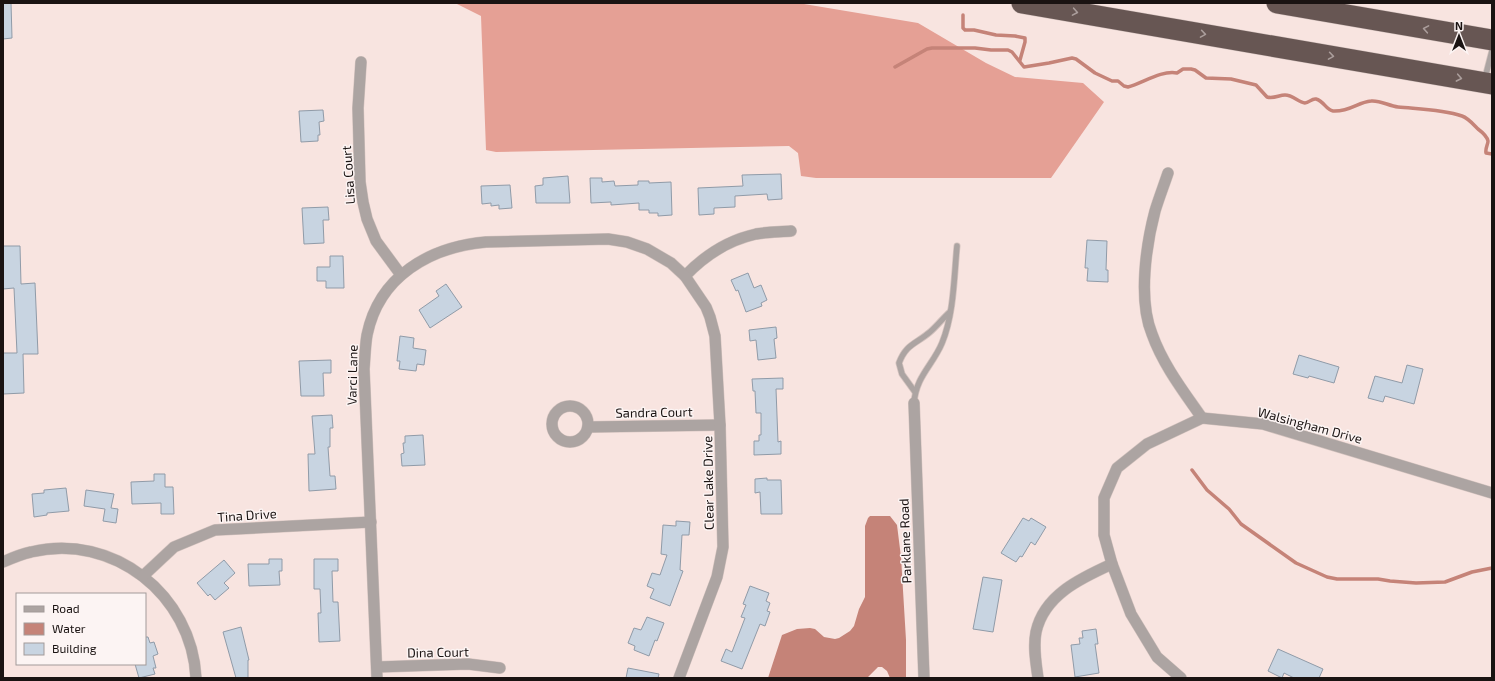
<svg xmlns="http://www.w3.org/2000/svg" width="1495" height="681" font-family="'Exo 2',sans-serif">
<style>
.forest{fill:#e5a095}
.water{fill:#c58378}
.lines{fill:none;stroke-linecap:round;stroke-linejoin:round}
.stream{stroke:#c58378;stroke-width:3.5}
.building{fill:#c8d4e1;stroke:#909ba8}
.service-casing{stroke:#d4c3bf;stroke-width:7}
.minor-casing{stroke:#d4c3bf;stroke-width:12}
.motorway-casing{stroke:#d4c3bf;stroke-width:22}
.service{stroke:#aca4a2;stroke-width:5.5}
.minor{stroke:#aca4a2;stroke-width:11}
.motorway{stroke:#675653;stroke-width:21}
.oneway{stroke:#aa9d9b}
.labels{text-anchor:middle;stroke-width:3;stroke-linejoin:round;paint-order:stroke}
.street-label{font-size:13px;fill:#1a1312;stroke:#fcf4f3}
</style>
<rect width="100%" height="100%" fill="#f8e4e0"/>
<!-- forest -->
<path class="forest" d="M455,3H798L918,23L986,63L1015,77L1083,83L1104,102L1051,178H816L801,176L798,153L789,146L496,152L486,150L481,16Z"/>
<!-- water -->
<path class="water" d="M870,516H890L897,525L901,557L906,640V678H890L887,671L882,667H878L867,678H768L782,635L797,629L810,628L815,629L824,637L835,639L839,638L850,631L854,626L859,609L865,597V526L868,518Z"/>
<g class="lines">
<!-- stream -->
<g class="stream">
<path d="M963,15V28L965,30H974L996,35L1015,36L1025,38V42L1020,60"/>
<path d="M895,67L927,49L932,48H975L991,50H1008L1012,52L1024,67L1049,63L1072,58L1076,59L1095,73L1112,81H1118L1124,86L1128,87C1143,83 1161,70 1177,73L1183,69H1191L1195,70L1206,78L1231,79L1256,85L1267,97C1274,99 1279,95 1285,95C1293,95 1298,102 1305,103C1309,103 1312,98 1316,99C1324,101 1326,110 1333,111C1350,112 1358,102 1371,101C1380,100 1389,106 1398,107C1418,109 1442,109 1462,116C1468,118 1473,124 1478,129C1482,132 1487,136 1488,141C1488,145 1485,148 1486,153L1492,154"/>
<path d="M1192,470L1207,490L1229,509L1241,524L1296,563L1327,577L1337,579H1378L1390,581L1416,583L1445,582L1472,572L1492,568"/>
</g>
</g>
<!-- building -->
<g class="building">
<path d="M3,3H11L12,38L3,39Z"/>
<path d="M323,110L324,121L319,122L320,135H318V141L301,142L299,111Z"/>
<path d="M781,174L782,199L768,200L767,194L735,196V207L714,208V214L699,215L698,188L743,186L742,175Z"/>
<path d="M568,176L570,203H536L535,186L543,185V178Z"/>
<path d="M590,178H602V182L614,181L615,186L638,185V181H649V183L671,182L672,215L658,216V213H649V210H639V203L611,205V202L591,203Z"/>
<path d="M510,185L512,208L499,209V205L491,206V203L482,204L481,186Z"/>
<path d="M328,207L329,220H323L324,243L304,244L302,208Z"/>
<path d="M1087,240L1107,241L1106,270H1108V282L1087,281L1088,268H1085Z"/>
<path d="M3,246H20L21,284L35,283L38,354H23L24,393L3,394V353H17L14,288L3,289Z"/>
<path d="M330,256H343L344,288H326V281H317V267H330Z"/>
<path d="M748,273L754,288L761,285L767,300L761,303L762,306L746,312L738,290L736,291L731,280Z"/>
<path d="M446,284L462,307L430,328L419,310L439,296L436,291Z"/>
<path d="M776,327L777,338L774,339L776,358L758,360L756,340L750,341L749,330Z"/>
<path d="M400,336L414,338L413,348L426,350L424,365L417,364L416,371L399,369L400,361H397Z"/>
<path d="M1299,355L1339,367L1334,383L1309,376L1308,378L1293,374Z"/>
<path d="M331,360V373H323L324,396H301L299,361Z"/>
<path d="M1407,365L1423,369L1414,404L1385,396L1383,402L1368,398L1375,376L1402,383Z"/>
<path d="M783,378V389H776L778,442L781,441V454L754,455V441H759V435H761V413H756L755,391H753L752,379Z"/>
<path d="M332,415L333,428H330V447H328L330,476H335L336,489L309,491L308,454H315L312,416Z"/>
<path d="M423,435L425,465L402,466L401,454L404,453L403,443H405V436Z"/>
<path d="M154,474H165V487H173L174,514H161V503L132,504L131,482L154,481Z"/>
<path d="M767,478V480H781L782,514H761L760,492L755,493V479Z"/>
<path d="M66,488L69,511L47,513V515L34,517L32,494L44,493V490Z"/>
<path d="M86,490L114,494L111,508L118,509L116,523L103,521L105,509L84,506Z"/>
<path d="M1023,518L1029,521L1031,518L1046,527L1035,545L1031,542L1022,557L1020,556L1016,562L1001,553Z"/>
<path d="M676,521L690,522L689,535H682L680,570L683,571L670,606L650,598L654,589L647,586L652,573L660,575L667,555L661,554L663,525L676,526Z"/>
<path d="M269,559H282V571H279L280,585L249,586L248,564H269Z"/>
<path d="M314,559H338V571H332L333,602H338L340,641L319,642L318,613H321L320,589H314Z"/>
<path d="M224,560L235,573L224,583L229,588L215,600L210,594L208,596L197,583Z"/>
<path d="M983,577L1002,580L993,632L973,629Z"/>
<path d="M750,586L769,593L766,601L770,603L767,611L770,612L765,626L760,624L742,669L721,661L726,649L732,652L745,618L741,617L746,605L743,604Z"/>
<path d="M647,617L664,623L657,641L655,640L649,656L634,650L635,646L628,643L634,628L641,630Z"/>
<path d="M241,627L249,660H248V678H236L223,632Z"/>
<path d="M1096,629L1098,644H1095L1099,673L1075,677L1071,645L1080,644L1079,638H1083L1082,631Z"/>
<path d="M145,637H148L150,643L154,642L158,654L153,656L156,668H153L155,674L139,678L135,664H145Z"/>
<path d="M1278,649L1323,669L1319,678H1294L1284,673L1282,678L1268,671Z"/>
<path d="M628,668L659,674L658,678H626Z"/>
</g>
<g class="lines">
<!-- service casing -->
<g class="service-casing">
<g id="service">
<path d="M1485,78L1492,51"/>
<path d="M915,392L902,374L899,363C906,344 916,344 930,332C937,326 943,318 950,312"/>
<path d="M914,403C916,376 933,365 942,343C954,314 954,277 957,246"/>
</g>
</g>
<!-- minor casing -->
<g class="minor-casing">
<g id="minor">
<path d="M361,62L358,108L360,182L363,202L367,219L376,241L401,275"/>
<path d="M1168,173C1164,185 1159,198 1155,211C1146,245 1138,300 1152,334C1163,365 1184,392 1202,418"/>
<path d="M685,276C704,256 729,240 756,234C767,232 779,232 791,231"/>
<path d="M914,403L924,678"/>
<circle cx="570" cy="424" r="18"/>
<path d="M588,427L720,425"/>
<path d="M3,562C12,558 21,554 31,552C113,532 192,595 196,678"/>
<path d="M143,576L174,547L215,530L371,522"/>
<path d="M377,667L468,664L500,668"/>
<path d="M377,678L364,369C365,358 365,347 367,335C379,276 430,247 486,242L608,239L627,242L647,249L671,263L685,276L706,307L710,317L715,336L720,425L723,547L717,577L679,678"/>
<path d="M1038,678C1036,663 1033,647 1036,632C1044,595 1081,578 1112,564"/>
<path d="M1181,678L1157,657L1131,614L1112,564L1104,535V498L1117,468L1147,444L1202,418L1263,424L1492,493"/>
</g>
</g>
<!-- motorway casing -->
<g class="motorway-casing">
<g id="motorway">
<path d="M1022,3L1492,84"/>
<path d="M1277,3L1492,40"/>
</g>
</g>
<!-- service -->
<use href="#service" class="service"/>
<!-- minor -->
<use href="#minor" class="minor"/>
<!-- motorway -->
<use href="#motorway" class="motorway"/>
</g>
<!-- one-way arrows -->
<defs><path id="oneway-chevron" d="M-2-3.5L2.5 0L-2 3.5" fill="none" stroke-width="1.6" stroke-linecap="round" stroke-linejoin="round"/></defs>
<g class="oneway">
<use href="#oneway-chevron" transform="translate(1075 12) rotate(10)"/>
<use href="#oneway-chevron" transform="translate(1426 29) rotate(-170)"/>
<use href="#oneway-chevron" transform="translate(1203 34) rotate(9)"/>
<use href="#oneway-chevron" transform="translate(1331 56) rotate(9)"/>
<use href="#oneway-chevron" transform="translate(1459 78) rotate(11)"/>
</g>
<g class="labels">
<!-- street labels -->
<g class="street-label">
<text transform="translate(348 175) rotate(-94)" y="5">Lisa Court</text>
<text transform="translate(352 375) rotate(-89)" y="5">Varci Lane</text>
<text transform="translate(654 412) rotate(-1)" y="5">Sandra Court</text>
<text transform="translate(1310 425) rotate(15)" y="5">Walsingham Drive</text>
<text transform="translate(708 483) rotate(-91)" y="5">Clear Lake Drive</text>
<text transform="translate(247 515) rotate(-4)" y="5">Tina Drive</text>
<text transform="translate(905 541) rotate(-92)" y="5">Parklane Road</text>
<text transform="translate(438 652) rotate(-1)" y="5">Dina Court</text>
</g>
</g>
<!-- border -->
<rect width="1495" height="681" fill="none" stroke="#1a1312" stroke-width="8"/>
<!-- legend -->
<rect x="16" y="593" width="130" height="72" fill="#fcf4f3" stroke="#a29a99"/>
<rect x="24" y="606" width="20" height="6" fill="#aca4a2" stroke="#a29a99"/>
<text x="52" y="613" font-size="12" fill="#1a1312">Road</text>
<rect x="24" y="623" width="20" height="12" fill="#c58378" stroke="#a29a99"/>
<text x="52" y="633" font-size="12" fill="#1a1312">Water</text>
<rect x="24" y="643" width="20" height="12" fill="#c8d4e1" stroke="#a29a99"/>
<text x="52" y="653" font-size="12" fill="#1a1312">Building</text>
<!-- north arrow -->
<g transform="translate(1459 36)" stroke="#fcf4f3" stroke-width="3" paint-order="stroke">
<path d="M0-3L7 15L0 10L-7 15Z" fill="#1a1312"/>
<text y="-6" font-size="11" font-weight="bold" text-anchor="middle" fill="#1a1312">N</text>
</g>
</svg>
